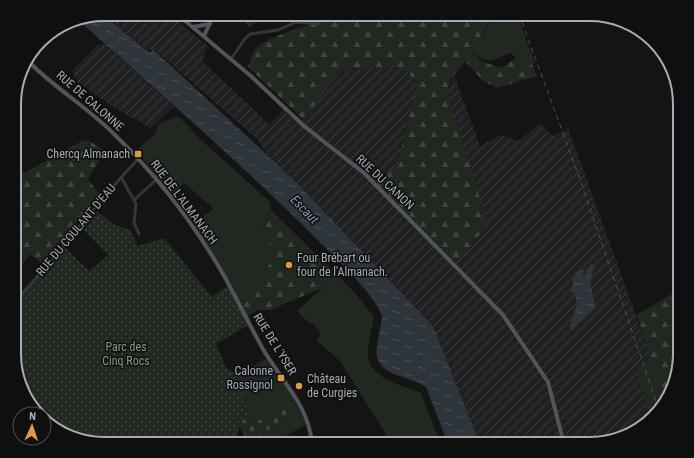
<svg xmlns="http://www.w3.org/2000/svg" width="694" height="458" font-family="'Roboto Condensed',sans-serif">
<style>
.industrial{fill:url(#industrial-furrows)}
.grass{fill:#202820}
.forest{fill:url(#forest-firs)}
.cemetery{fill:url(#cemetery-stones)}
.park{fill:url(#park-dots)}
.water{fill:url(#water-ripples)}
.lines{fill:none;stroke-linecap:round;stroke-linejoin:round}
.minor{stroke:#35363a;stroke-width:3}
.major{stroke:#515458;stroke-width:4}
.rail{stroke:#4c4e53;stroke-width:1;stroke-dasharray:5 4;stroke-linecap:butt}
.poi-dot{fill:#e19a40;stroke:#0f0f10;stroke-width:1.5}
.labels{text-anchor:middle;stroke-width:3;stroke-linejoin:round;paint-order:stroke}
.street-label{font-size:12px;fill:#a7acb4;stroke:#0f0f10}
.poi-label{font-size:12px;fill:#a7acb4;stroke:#0f0f10;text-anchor:end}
.park-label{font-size:12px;fill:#809e7f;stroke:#0f0f10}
.water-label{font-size:13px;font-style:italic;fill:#809cac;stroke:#0f0f10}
.rim{fill:none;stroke:#a7acb4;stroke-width:2}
</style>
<defs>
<pattern id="industrial-furrows" width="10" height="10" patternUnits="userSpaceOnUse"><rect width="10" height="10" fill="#202022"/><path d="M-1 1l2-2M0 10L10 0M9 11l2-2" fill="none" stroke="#3e3e40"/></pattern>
<pattern id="forest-firs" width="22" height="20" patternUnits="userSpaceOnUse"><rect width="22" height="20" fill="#202820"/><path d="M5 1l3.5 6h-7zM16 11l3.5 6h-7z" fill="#3e443e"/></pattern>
<pattern id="cemetery-stones" width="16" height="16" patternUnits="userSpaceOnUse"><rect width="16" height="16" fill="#202820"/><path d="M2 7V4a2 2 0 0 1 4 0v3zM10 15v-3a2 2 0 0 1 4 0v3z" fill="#3e443e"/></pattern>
<pattern id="park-dots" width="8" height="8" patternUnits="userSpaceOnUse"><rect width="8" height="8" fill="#202820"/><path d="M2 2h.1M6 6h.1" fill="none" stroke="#3e443e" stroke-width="1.8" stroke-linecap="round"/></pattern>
<pattern id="water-ripples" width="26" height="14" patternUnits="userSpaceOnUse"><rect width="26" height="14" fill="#2d353a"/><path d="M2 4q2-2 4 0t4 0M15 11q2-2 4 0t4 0" fill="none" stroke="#495054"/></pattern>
</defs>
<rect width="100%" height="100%" fill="#141415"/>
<!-- industrial -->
<g class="industrial">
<path d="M104,14H168L208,46L202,61L270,125L283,110L298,124L342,69L401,67L417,82L398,164L487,224L447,91L454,75L480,146L501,135L519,141L539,123L553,136L568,128L651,357L636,365L651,417L635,432L595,444H480L433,326L294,180L267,154L257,139L154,49L147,50Z"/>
<path d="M103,43L174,106L151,128L113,107L79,83L73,73L74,68L90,53L98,44L102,45Z"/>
</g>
<!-- grass -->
<g class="grass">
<path d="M495,14H517L535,63L532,64L518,57L515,59L512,53C492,58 493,67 472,52Z"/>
<path d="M178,116L201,140L269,201L271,210L257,227L277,254L239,304L192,223L214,209L184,183L172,196L139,153L135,151L154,135L160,123Z"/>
<path d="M337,275L355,293L374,317C372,329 368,342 368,354C369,379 402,385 421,393L441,444H392L340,361L316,340L321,334C313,321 305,322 297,311Z"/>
<path d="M651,357L665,404L650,418L636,365Z"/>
<path d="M266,359L291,395L307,424L271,444H264L259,436L292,417L285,406L253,424L249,417L238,375Z"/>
</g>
<!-- forest -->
<g class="forest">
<path d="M240,14H267L250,27Z"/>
<path d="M321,14L331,16L334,14H493L472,53L481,61L501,68L518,57L532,64L537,76L497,88L483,81L465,61L451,79L447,91L488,224L457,263L376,182L398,164L417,82L401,67L342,69L303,119L248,67C250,62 252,53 255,49C264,40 305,23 318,24Z"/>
<path d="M88,140L105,151L88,179L99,194L59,244L41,263L31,254L15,272V167L24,173L82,141Z"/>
<path d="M271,210L337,275L322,288L270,310H258L247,316L239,304L277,254L257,227Z"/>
<path d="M680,289V359L665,404L637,315Z"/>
<path d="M15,339L32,391L58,430L54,429L44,418V414H40L26,399L15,365Z"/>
</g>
<!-- cemetery -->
<path class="cemetery" d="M286,405L292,417L248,442L237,423L249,417L253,424Z"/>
<!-- park -->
<path class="park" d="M97,211L113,224L130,230L138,246L164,238L212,297L227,286L250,324L216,344L226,368L238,375L249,417L237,423L239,427L235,444H104L58,430L32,391L15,339V304L64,247L89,271L108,255L81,227Z"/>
<!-- water -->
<g class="water">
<path d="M103,14L147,51L150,53L153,49L294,180L433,326L480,444H448L426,387C419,382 410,380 403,377C365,365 378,349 382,317C377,297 340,263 325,247C246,168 161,94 77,19Z"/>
<path d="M591,264L595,266C587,278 593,294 596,307C588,316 578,322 571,332L570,324L576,309V293L574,294L570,290L573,284L572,279L575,275V272L586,269L582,275H586L587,269Z"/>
</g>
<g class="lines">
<!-- minor -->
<g class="minor">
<path d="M231,59L244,40L250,34L278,30L296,22L319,24L312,14"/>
<path d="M121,177L136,204L134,223L139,234"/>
<path d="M134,200L156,180"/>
<path d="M15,302C57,255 95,205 138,159"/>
<path d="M290,444V438L292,437L294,444"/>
</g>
<!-- major -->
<g class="major">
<path d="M177,14L252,77L304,126L364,173L503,315L548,382L564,444"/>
<path d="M193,27L210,24"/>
<path d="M204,36L214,14"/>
<path d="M27,60C54,88 89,108 116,136C158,177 194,224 223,274C237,299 249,324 263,349C281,381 309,405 312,444"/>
</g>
<!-- rail -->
<path class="rail" d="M519,14L578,174L659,410"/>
</g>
<!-- markers -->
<g class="poi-dot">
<rect x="134" y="150" width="8" height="8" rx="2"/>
<circle cx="289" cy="265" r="4"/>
<rect x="277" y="374" width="8" height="8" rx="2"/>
<circle cx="299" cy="386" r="4"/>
</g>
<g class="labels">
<!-- street labels -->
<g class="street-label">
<text transform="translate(90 101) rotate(41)" y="4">RUE DE CALONNE</text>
<text transform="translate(385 182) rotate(43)" y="4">RUE DU CANON</text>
<text transform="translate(184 202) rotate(53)" y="4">RUE DE L'ALMANACH</text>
<text transform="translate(76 230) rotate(-50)" y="4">RUE DU COULANT D'EAU</text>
<text transform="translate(275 344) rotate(58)" y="4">RUE DE L'YSER</text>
</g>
<!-- poi labels -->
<g class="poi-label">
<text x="130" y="158">Chercq Almanach</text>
<text x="297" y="262" text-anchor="start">Four Brébart ou<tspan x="297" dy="14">four de l'Almanach.</tspan></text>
<text x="273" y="375">Calonne<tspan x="273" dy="14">Rossignol</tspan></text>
<text x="307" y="383" text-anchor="start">Château<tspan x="307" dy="14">de Curgies</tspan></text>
</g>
<!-- park labels -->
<g class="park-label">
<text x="126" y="351">Parc des<tspan x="126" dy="14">Cinq Rocs</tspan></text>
</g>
<!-- water labels -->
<g class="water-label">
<text transform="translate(305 209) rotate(46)" y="5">Escaut</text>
</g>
</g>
<!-- crop -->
<path d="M0 0H694V458H0ZM104 21H590A83 83 0 0 1 673 104V354A83 83 0 0 1 590 437H104A83 83 0 0 1 21 354V104A83 83 0 0 1 104 21Z" fill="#0f0f10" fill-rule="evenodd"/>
<path class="rim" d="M104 21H590A83 83 0 0 1 673 104V354A83 83 0 0 1 590 437H104A83 83 0 0 1 21 354V104A83 83 0 0 1 104 21Z"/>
<!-- north arrow -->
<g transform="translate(32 426) rotate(3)"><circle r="19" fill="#0f0f10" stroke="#4c4e52"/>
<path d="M0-3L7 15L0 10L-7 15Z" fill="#e19a40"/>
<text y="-6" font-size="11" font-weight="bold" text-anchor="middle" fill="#a7acb4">N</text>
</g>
</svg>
